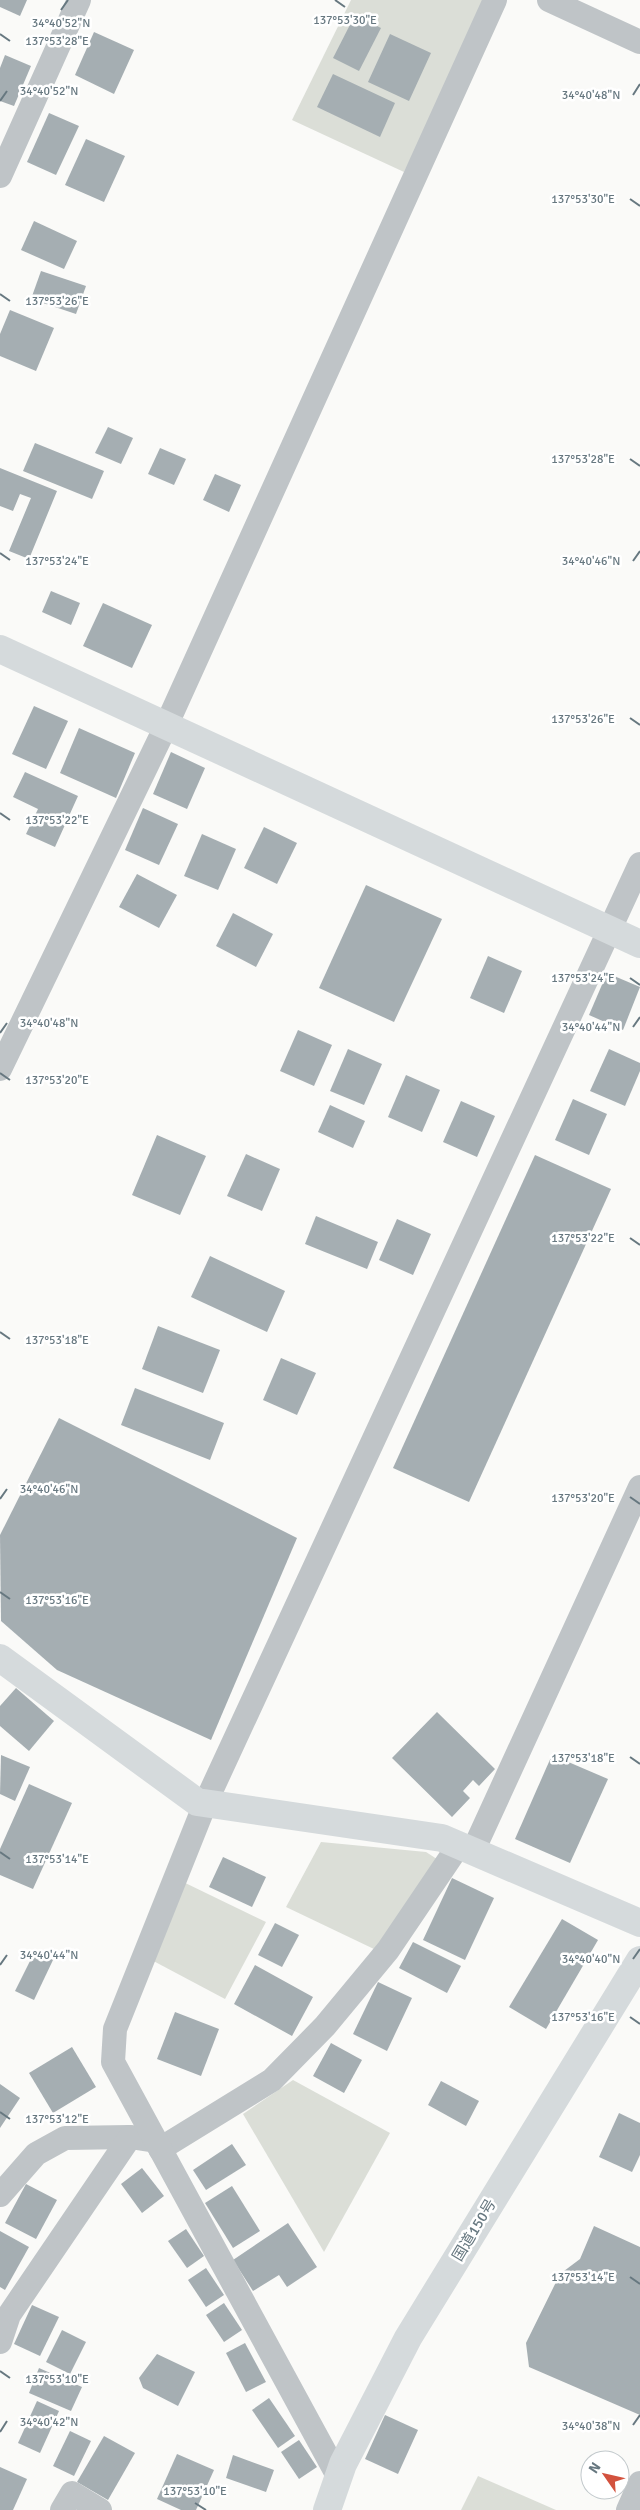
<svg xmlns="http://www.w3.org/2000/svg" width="640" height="2510" font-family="Signika,'Noto Sans JP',sans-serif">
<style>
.green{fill:#dbded7}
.building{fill:#a5aeb2}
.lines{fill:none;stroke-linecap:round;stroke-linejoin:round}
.street{stroke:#bfc4c7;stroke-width:24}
.secondary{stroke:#d5dadc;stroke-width:28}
.highway{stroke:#d5dadc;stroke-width:28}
.ticks{fill:none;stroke:#677880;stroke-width:2}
.labels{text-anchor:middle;stroke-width:5;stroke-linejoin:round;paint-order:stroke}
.street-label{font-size:15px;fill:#677880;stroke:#fff}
.ticks-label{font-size:12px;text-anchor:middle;fill:#677880;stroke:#fff;stroke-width:5;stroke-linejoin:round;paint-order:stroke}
</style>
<rect width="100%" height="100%" fill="#fafaf8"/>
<!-- green -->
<g class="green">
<path d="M351,0H494L404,172L292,120Z"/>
<path d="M321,1842L426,1852L440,1861L376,1950L286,1907Z"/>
<path d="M175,1878L266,1922L225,1999L144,1956Z"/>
<path d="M293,2080L390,2133L324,2252L243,2114Z"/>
<path d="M478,2476L556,2510H461Z"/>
</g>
<!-- building -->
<g class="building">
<path d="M0,0H27L20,16L0,7Z"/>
<path d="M355,15L381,28L359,71L333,58Z"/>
<path d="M94,32L134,50L114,94L75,75Z"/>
<path d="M390,34L431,53L409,101L368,82Z"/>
<path d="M5,55L31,66L14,106L0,101V68Z"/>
<path d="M333,74L395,103L380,137L317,107Z"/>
<path d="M49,113L79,126L56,175L27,162Z"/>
<path d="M86,139L125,156L104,202L65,185Z"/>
<path d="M34,221L77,241L64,269L21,250Z"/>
<path d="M41,271L86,286L76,314L31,299Z"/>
<path d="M10,310L54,328L36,371L0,356V334Z"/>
<path d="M108,427L133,438L121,464L95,453Z"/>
<path d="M35,443L104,471L92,499L23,471Z"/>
<path d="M160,448L186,459L174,485L148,474Z"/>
<path d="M0,468L57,491L29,559L9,551L31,498L20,494L13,511L0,506Z"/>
<path d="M215,474L241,485L229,512L203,500Z"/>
<path d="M51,591L80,603L71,625L42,612Z"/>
<path d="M103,603L152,625L132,668L83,646Z"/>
<path d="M34,706L68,721L46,769L12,754Z"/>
<path d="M79,728L135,753L116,798L60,773Z"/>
<path d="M171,752L205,768L187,809L153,794Z"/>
<path d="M25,772L78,796L55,847L26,834L38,809L13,797Z"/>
<path d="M143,808L178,824L159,865L125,850Z"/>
<path d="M264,827L297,843L277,884L244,868Z"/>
<path d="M202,834L236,849L218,890L184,876Z"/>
<path d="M137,874L177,895L159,928L119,907Z"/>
<path d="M366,885L442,919L394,1022L319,988Z"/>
<path d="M233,913L273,934L256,967L216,946Z"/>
<path d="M488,956L522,971L504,1013L470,998Z"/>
<path d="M607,973L640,987L623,1030L589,1015Z"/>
<path d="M298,1030L332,1045L314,1086L280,1071Z"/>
<path d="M348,1049L382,1064L364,1105L330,1091Z"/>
<path d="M609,1049L640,1063V1071L625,1106L590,1091Z"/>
<path d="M406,1075L440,1090L422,1132L388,1117Z"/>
<path d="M573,1099L607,1114L589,1155L555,1140Z"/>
<path d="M461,1101L495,1116L477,1157L443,1142Z"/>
<path d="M330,1105L365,1121L353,1148L318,1132Z"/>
<path d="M157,1135L206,1156L180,1215L132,1195Z"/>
<path d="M246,1154L280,1169L262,1211L227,1196Z"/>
<path d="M535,1155L611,1189L469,1502L393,1468Z"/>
<path d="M316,1216L378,1242L367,1269L305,1244Z"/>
<path d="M397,1219L431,1234L413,1275L379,1260Z"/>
<path d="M210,1256L285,1291L267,1332L191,1297Z"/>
<path d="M158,1326L220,1350L203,1393L142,1369Z"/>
<path d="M281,1358L316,1373L297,1415L263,1400Z"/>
<path d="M135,1388L224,1423L210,1460L121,1425Z"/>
<path d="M59,1418L297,1538L211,1740L57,1670L1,1621L0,1535Z"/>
<path d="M16,1688L54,1721L29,1751L0,1726V1706Z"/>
<path d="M437,1712L495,1769L479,1786L473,1780L463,1791L470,1798L452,1817L392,1758Z"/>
<path d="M1,1755L30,1767L15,1801L0,1794Z"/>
<path d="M552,1755L608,1779L570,1863L515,1839Z"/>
<path d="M29,1784L72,1803L33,1889L0,1875V1849Z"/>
<path d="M223,1857L266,1877L252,1907L209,1887Z"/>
<path d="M452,1878L494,1898L465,1960L423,1940Z"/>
<path d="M562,1919L598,1940L546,2029L509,2007Z"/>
<path d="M275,1923L299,1935L282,1967L258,1955Z"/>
<path d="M413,1942L461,1966L447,1993L399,1968Z"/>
<path d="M35,1951L53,1960L34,2000L15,1991Z"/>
<path d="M255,1965L313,1997L292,2036L234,2004Z"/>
<path d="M378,1982L412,1998L387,2051L353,2034Z"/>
<path d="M175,2012L219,2029L201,2076L157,2059Z"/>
<path d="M331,2043L362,2060L344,2093L313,2076Z"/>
<path d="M72,2047L96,2087L53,2113L29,2073Z"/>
<path d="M441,2081L479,2101L466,2126L428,2105Z"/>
<path d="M0,2084L20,2098L0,2128Z"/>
<path d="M619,2113L640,2123V2155L632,2172L599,2157Z"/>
<path d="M232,2144L246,2165L206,2190L193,2170Z"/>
<path d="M142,2168L164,2196L142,2213L121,2184Z"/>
<path d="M26,2184L57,2200L36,2239L5,2223Z"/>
<path d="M232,2186L260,2231L233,2248L205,2203Z"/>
<path d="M288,2223L317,2267L287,2287L279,2275L253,2291L233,2260Z"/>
<path d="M594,2226L640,2247V2415L529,2367L526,2343L560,2274L580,2259Z"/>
<path d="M186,2229L204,2256L187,2268L168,2241Z"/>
<path d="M0,2231L29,2247L5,2290L0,2287Z"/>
<path d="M206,2268L224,2295L206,2307L188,2280Z"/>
<path d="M224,2303L242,2330L224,2342L206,2315Z"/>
<path d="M32,2305L59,2317L40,2356L14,2344Z"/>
<path d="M62,2330L86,2342L70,2374L46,2362Z"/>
<path d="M245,2343L266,2382L246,2392L226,2353Z"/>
<path d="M157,2354L195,2372L178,2406L143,2388L139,2378Z"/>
<path d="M39,2368L82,2387L71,2411L29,2393Z"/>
<path d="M269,2398L295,2436L278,2448L252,2410Z"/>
<path d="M37,2401L59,2411L40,2453L18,2443Z"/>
<path d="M385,2415L418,2430L398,2474L365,2459Z"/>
<path d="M70,2431L91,2441L74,2476L53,2466Z"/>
<path d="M104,2436L135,2453L108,2500L77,2482Z"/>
<path d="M299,2440L317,2467L299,2479L281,2452Z"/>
<path d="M177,2454L214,2470L196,2510H181L157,2499Z"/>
<path d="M233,2455L274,2470L266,2492L226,2478Z"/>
<path d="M0,2467L27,2479L13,2510H0Z"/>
</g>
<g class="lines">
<!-- street -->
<g class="street">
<path d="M549,0L640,42"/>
<path d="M0,176L79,0"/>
<path d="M0,1069L166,726L495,0"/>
<path d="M473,1851L640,1487"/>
<path d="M160,2149L272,2080L325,2026L388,1950L459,1845"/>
<path d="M0,2195L36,2154L65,2138L130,2137"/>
<path d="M0,2342L9,2315L130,2137L156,2141"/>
<path d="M339,2478L113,2062L115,2029L205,1804L640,864"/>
<path d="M62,2510L72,2493L100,2510"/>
<path d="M628,2510L640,2483"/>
</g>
<!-- secondary -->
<g class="secondary">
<path d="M0,649L640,944"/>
<path d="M0,1658L197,1802L442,1838L640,1923"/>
</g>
<!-- highway -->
<path class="highway" d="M327,2510L343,2464L408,2338L640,1960"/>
</g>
<!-- ticks -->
<path class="ticks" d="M335,0L345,7M61,10L68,0M0,34L10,41M633,95L640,84M0,101L7,91M630,199L640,206M0,294L10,301M630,459L640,466M0,553L10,560M633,561L640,551M630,718L640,725M0,813L10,820M630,978L640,985M633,1027L640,1017M0,1033L7,1023M0,1073L10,1080M630,1238L640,1245M0,1332L10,1339M630,1497L640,1504M0,1499L7,1489M0,1592L10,1599M630,1757L640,1764M0,1852L10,1859M633,1959L640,1949M0,1965L7,1955M630,2017L640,2024M0,2112L10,2119M630,2277L640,2284M0,2371L10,2378M633,2425L640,2415M0,2432L7,2421M195,2503L206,2510"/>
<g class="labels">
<!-- street labels -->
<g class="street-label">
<text transform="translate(474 2230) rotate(-59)" y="5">国道150号</text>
</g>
</g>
<g class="ticks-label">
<text x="345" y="24">137°53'30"E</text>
<text x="61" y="27">34°40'52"N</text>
<text x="57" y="45">137°53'28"E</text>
<text x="49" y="95">34°40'52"N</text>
<text x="591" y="99">34°40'48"N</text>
<text x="583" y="203">137°53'30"E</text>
<text x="57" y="305">137°53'26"E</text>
<text x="583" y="463">137°53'28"E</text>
<text x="57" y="565">137°53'24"E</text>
<text x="591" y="565">34°40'46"N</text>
<text x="583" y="723">137°53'26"E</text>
<text x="57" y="824">137°53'22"E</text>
<text x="583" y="982">137°53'24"E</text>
<text x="49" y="1027">34°40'48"N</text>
<text x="591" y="1031">34°40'44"N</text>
<text x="57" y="1084">137°53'20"E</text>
<text x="583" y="1242">137°53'22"E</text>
<text x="57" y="1344">137°53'18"E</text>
<text x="49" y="1493">34°40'46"N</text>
<text x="583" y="1502">137°53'20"E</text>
<text x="57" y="1604">137°53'16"E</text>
<text x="583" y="1762">137°53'18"E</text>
<text x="57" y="1863">137°53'14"E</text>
<text x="49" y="1959">34°40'44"N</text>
<text x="591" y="1963">34°40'40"N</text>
<text x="583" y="2021">137°53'16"E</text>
<text x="57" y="2123">137°53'12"E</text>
<text x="583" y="2281">137°53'14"E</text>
<text x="57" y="2383">137°53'10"E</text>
<text x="49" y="2426">34°40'42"N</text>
<text x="591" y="2430">34°40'38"N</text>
<text x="195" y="2495">137°53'10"E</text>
</g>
<!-- north arrow -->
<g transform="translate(605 2475) rotate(304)"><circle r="24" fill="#ffffff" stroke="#c2c9cc"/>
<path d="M0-4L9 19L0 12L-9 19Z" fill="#d3523e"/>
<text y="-8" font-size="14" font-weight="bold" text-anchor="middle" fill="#677880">N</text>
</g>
</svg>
